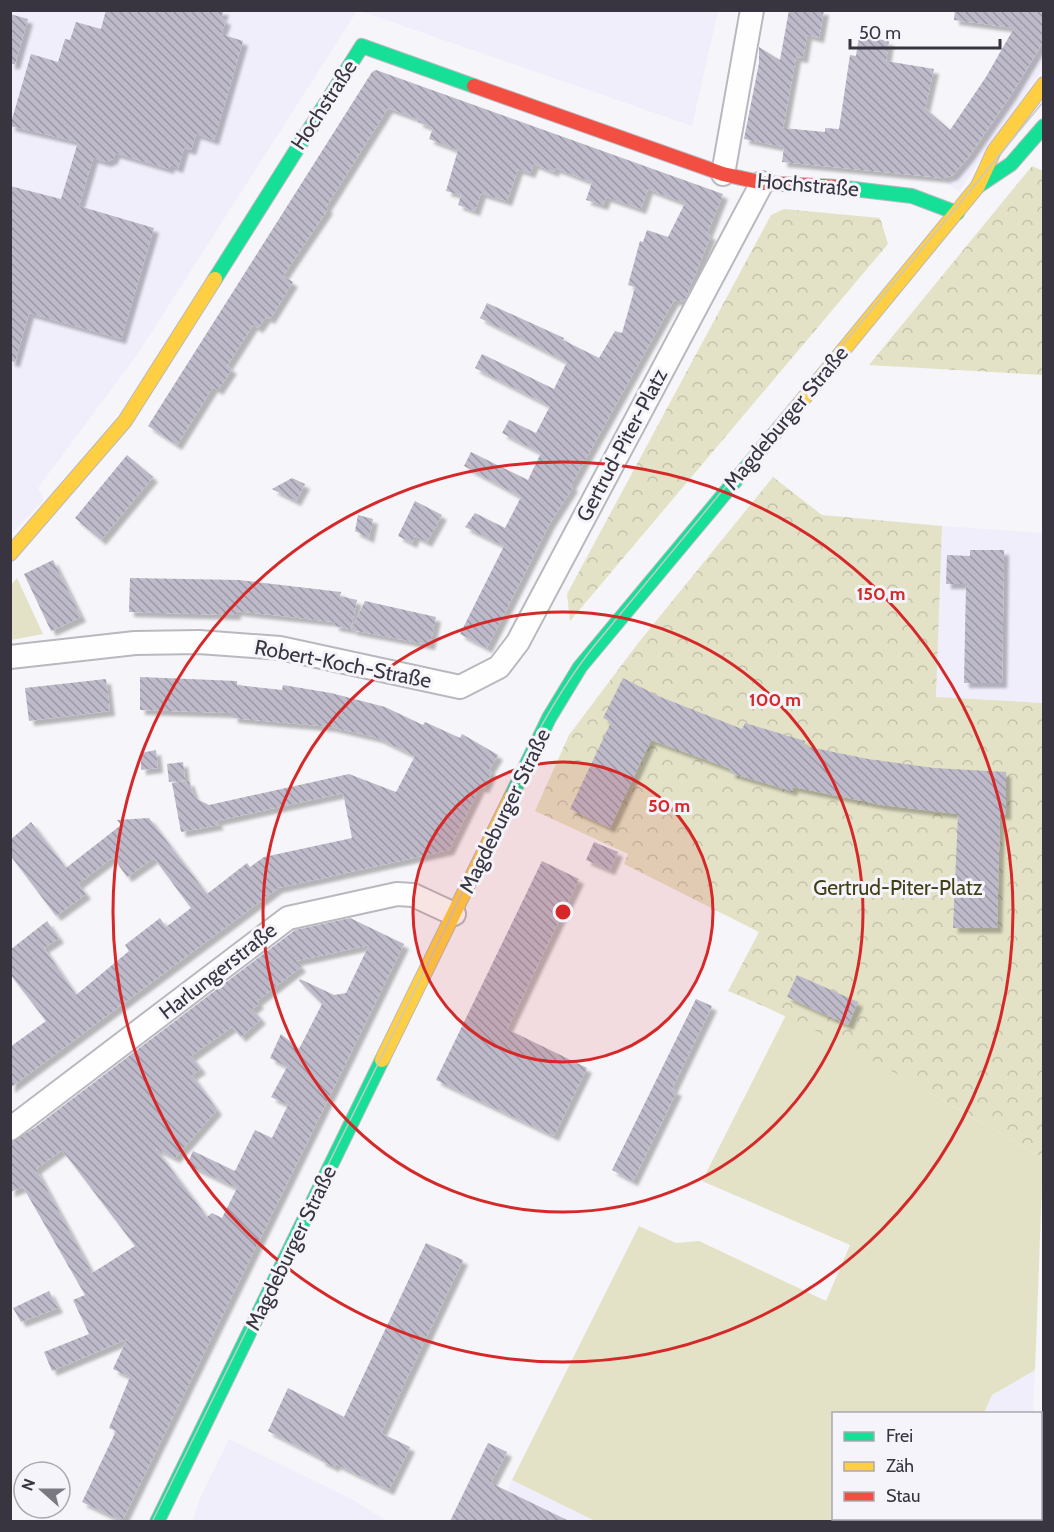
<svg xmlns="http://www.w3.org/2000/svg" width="1054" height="1532" font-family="Cabin,sans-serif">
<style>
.built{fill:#f1eefc}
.grass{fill:#e3e2c6}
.park{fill:url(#park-crowns)}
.building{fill:url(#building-back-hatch);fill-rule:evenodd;filter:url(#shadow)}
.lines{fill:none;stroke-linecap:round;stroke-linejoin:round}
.street-casing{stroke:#bab8bf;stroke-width:26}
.fast-casing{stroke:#bab8bf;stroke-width:16}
.slow-casing{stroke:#bab8bf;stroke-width:16}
.jam-casing{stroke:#bab8bf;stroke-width:16}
.street{stroke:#fefefe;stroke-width:22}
.fast{stroke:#16e098;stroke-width:14}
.slow{stroke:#ffcf43;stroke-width:14}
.jam{stroke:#f24e42;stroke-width:14}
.tram{stroke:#c8c7c9;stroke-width:1.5}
.ring{fill:none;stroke:#d62828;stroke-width:3}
.labels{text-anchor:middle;stroke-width:6;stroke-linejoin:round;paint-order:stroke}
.street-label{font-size:21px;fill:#383541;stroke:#f5f4fa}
.park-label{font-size:21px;fill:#424019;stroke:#f5f4fa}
.centre{fill:#d62828;stroke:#f5f4fa;stroke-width:3}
.ring-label{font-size:18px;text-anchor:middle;font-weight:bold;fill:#d62828;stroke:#f5f4fa;stroke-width:6;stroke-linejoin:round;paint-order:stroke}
</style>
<defs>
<pattern id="park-crowns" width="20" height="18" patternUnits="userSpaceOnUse" patternTransform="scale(1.5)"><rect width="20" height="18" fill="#e3e2c6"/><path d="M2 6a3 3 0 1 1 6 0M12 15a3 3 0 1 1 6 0" fill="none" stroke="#c4c2ab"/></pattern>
<pattern id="building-back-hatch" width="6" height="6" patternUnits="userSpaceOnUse" patternTransform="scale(1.5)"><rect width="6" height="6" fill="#bebaca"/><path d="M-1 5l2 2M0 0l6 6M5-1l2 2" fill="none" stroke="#9b98a6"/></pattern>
<filter id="shadow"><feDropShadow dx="5" dy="5" stdDeviation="1.5" flood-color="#0004"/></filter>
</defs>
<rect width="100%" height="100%" fill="#f6f5f9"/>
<!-- built -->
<g class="built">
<path d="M11,11H357L137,355L38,488L44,500L11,534Z"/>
<path d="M360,11H718L692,126Z"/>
<path d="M1043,45V69L959,191L948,184L976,151Z"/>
<path d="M942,526L1043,533V703L936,698Z"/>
<path d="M1035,1370L1033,1413L984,1414L992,1395Z"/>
<path d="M229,1439L353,1500L387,1521H193L200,1498Z"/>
<path d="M512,1480L595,1521L493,1522Z"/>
<path d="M941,1518H1029V1522L940,1521Z"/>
</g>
<!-- grass -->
<g class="grass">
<path d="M17,578L43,634L11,640V585Z"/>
<path d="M786,1015L873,1060L1043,1158L1035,1370L992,1395L984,1413L834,1414V1518L941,1519L940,1521H595L512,1480L639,1226L676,1243L699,1241L826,1301L850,1245L702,1181Z"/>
</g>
<!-- park -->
<g class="park">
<path d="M1032,166L1043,171V375L869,365Z"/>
<path d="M784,209L880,218L888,244L570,621L567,594L771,215Z"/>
<path d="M773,477L822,515L942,526L936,697L1043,703V1158C940,1099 838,1036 728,991L759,932L624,864L628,854L535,811L569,735L639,642Z"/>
</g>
<!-- building -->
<g class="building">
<path d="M106,10H224L221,18L226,20L221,34L243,41L214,140L196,134L191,150L184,148L178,168L170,165L169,169L115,153L113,159L106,162L93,158L79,206L154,228L121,339L29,313L15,362L10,361V186L61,199L78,142L10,126L31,54L58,62L65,39L70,40L76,22L101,29Z"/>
<path d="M789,10H824L819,38L807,35L803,58L796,57L783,128L825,132V128L839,129L850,55L856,56L859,36L889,41L886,61L934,69L925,108L950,130L986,77L1014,28L954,20L955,10H1044V40L1011,95L969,156L953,175L944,178L782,162L784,147L744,139L759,63V47L780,60Z"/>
<path d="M10,14L28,19L15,64H10Z"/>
<path d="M376,70L723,194L707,234L711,235L684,302L674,300L571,485L573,487L550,523L487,648L460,634L504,546L465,527L475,513L505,528L521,497L464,466L471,452L528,480L541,453L502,433L509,420L536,433L550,406L475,368L482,354L554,389L567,362L480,318L487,303L564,338L563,340L599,358L615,331L622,333L635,287L628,285L640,241L643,242L647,230L668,237L685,203L648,189L641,209L606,197L603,205L586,200L592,182L555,168L554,172L534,164L530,173L518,169L507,201L481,193L475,211L458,205L461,195L446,191L458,150L429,139L433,128L418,122L419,119L388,108L326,207L328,209L283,276L293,282L270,319L266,317L258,328L253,325L227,366L232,369L218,390L213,387L177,445L148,426L372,72Z"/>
<path d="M127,455L153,477L101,540L75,518Z"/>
<path d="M292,478L305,484L296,501L272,489Z"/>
<path d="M415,501L442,515L427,542L415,536L412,543L398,536Z"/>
<path d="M358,515L373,519L369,538L355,531Z"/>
<path d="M970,550H1004L1002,683H964L966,584H946L947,555L970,556Z"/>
<path d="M53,560L81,617L51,631L24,574Z"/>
<path d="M130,578L239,580L341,592L340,596L357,600L351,629L334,626L335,622L236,611V615L129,612Z"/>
<path d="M365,601L436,617L430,645L351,630Z"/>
<path d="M140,677L237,681V685L282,690L283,685L331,693L385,707L423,725L425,722L460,738L462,734L498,755L489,770L492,772L484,788L480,787L449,850L278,888L10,1088V1047L46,1021L10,974V950L47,921L59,938L44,948L76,995L129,951L125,945L160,918L166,927L191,908L154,858L127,877L113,857L78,884L86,894L56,916L10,855V840L31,822L66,868L121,825L117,820L149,818L207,894L247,863L250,867L264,857L352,838L343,793L216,821L219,825L181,832L172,783L189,781L195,798L209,805L349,774L396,792L415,756L378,738L331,727L233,718V713L140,710Z"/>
<path d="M623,678L658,696L742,729L745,723L805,741L804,746L868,759L934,768L1006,772V815L1000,814L997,928H953L958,814L882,805L793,787L792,791L730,773L731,769L651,740L610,828L570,809L611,722L603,718Z"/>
<path d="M106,679L110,711L29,721L25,688Z"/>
<path d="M156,750L158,768L141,770V753Z"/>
<path d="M183,762L185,780L169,782L167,764Z"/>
<path d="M594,842L618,852L610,870L586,860Z"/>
<path d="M542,861L579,879L507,1029L587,1068L554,1136L436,1080Z"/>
<path d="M350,918L404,944L122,1521L82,1502L116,1431L109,1428L130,1377L113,1369L127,1339L52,1371L44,1352L89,1334L73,1300L85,1295L23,1187L10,1192V1143L34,1128L295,930ZM369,945L346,993L334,995L300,979L299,981L322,1004L299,1049L281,1034L270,1058L287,1067L271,1097L288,1105L272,1138L255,1130L235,1171L193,1151L187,1164L237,1188L222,1218L212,1213L207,1217L155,1148L175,1158L217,1110L192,1075L201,1069L191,1056L232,1027L241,1037L261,1019L252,1009L259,1004L257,1001L301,967L296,961ZM62,1150L135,1246L92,1273L36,1169Z"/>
<path d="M797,975L858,1002L848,1025L787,997Z"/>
<path d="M696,999L712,1006L672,1089L677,1091L633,1181L612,1170Z"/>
<path d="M426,1243L463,1260L381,1433L410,1447L389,1490L336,1464L334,1467L320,1460L321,1458L268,1431L288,1388L344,1417Z"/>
<path d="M49,1291L58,1308L21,1322L13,1308Z"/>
<path d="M488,1443L507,1452L491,1483L569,1521H450Z"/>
</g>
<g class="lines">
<!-- street casing -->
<g class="street-casing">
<g id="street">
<path d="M723,174L752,10"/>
<path d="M10,657L135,643L199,642L280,648L460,687L499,667L518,642L762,183"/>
<path d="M10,1129L288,918L397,894L413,895L454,914"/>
</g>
</g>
<!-- fast casing -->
<g class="fast-casing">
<g id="fast">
<path d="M978,186L1011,164L1044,126"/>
<path d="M837,187L912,196L957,213"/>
<path d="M215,279L362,46L474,86"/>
<path d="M511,797L549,718L580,667L795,409"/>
<path d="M157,1522L382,1060"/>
</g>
</g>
<!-- slow casing -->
<g class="slow-casing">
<g id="slow">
<path d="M795,409L978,186L994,151L1044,84"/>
<path d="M10,554L125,421L215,279"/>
<path d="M382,1060L511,797"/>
</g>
</g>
<!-- jam casing -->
<g class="jam-casing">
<path id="jam" d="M474,86L723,174L763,183L837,187"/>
</g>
<!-- street -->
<use href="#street" class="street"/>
<!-- fast -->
<use href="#fast" class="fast"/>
<!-- slow -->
<use href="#slow" class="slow"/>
<!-- jam -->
<use href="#jam" class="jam"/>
<!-- tram -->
<path class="tram" d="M152,1522C251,1324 346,1126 445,929C491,834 528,729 594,646L1044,101"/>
</g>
<!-- distance rings -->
<circle cx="563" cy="912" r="150" fill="#d62828" fill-opacity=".12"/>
<g class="ring">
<circle cx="563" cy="912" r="150"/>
<circle cx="563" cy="912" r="300"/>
<circle cx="563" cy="912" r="450"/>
</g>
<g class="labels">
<!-- street labels -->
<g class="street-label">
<text transform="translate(324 105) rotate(-57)" y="7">Hochstraße</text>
<text transform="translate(808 185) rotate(5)" y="7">Hochstraße</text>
<text transform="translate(786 418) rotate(-50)" y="7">Magdeburger Straße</text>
<text transform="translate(622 445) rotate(-62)" y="7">Gertrud-Piter-Platz</text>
<text transform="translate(343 664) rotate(11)" y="7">Robert-Koch-Straße</text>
<text transform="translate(505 811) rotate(-64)" y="7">Magdeburger Straße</text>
<text transform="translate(218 971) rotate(-38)" y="7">Harlungerstraße</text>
<text transform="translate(291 1248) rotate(-64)" y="7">Magdeburger Straße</text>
</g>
<!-- park labels -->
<g class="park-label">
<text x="898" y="895">Gertrud-Piter-Platz</text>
</g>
</g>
<circle cx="563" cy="912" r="9" class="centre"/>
<g class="ring-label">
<text x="881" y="600">150 m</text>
<text x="775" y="706">100 m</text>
<text x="669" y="812">50 m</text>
</g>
<!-- border -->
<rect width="1054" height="1532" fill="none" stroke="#383541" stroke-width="24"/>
<!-- legend -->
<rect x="832" y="1412" width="210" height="108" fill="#f5f4fa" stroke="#a9a8b0" stroke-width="1.5"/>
<rect x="844" y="1432" width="30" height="9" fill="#16e098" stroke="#a9a8b0" stroke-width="1.5"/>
<text x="886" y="1442" font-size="18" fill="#383541">Frei</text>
<rect x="844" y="1462" width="30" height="9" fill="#ffcf43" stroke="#a9a8b0" stroke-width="1.5"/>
<text x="886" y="1472" font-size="18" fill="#383541">Zäh</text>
<rect x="844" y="1492" width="30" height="9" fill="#f24e42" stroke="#a9a8b0" stroke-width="1.5"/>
<text x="886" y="1502" font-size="18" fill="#383541">Stau</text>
<!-- north arrow -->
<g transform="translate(42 1490) rotate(291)"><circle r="28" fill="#f5f4fa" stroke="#a9a8b0" stroke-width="1.5"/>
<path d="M0-4.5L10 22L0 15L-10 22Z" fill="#7a7881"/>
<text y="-9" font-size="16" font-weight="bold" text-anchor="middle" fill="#383541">N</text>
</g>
<!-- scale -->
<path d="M850 39v9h150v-9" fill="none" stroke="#383541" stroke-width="3"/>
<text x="859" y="39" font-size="18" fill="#383541" stroke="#f5f4fa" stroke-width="4.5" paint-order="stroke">50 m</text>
</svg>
